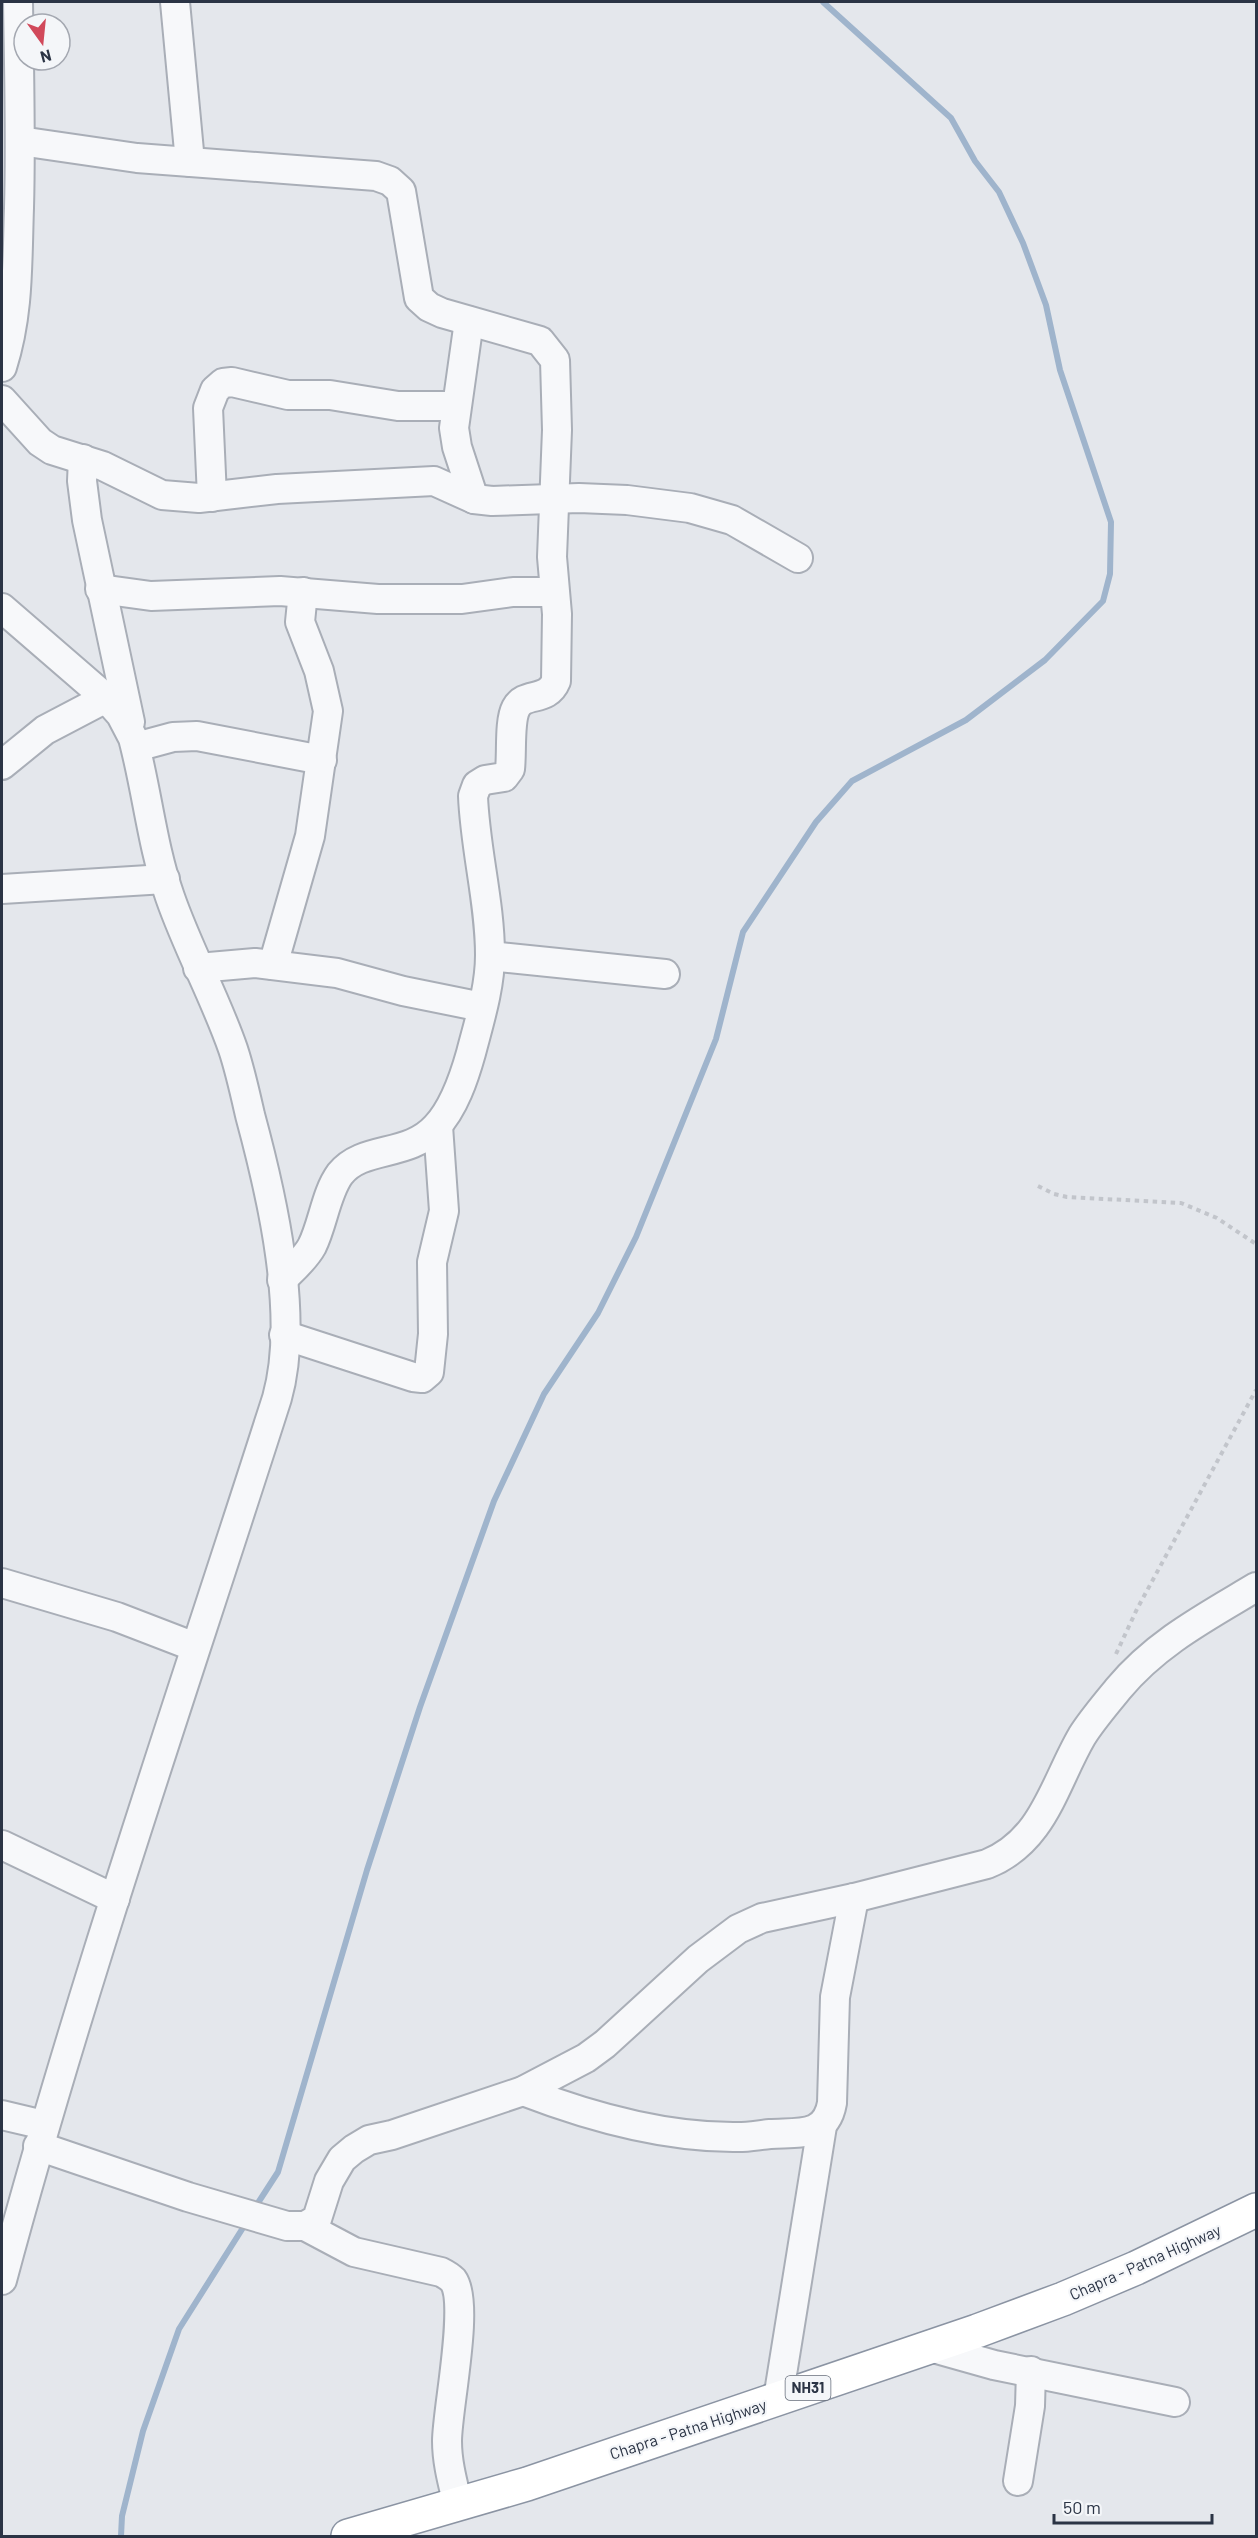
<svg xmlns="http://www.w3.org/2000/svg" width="1258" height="2538" font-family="Barlow,sans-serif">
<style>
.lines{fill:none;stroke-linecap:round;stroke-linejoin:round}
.stream{stroke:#9fb4cc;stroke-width:6}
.minor-casing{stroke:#a9aeb7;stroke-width:32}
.highway-casing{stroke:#8b94a3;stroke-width:36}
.path{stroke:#c2c5cb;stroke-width:4;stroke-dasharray:4.5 4.5;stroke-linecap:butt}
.minor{stroke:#f7f8fa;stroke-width:28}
.highway{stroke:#fff;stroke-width:33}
.labels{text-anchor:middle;stroke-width:4.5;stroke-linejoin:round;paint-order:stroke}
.shield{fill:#f4f6f9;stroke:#676e7b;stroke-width:1.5}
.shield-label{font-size:15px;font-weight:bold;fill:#2b3445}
.street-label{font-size:16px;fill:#2b3445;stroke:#f4f6f9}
</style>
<rect width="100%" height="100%" fill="#e4e7ec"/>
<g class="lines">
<!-- stream -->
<g class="stream">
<path d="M254,2209L278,2172L367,1870L420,1707L494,1501L544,1394L598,1313L636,1237L716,1039L743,932L816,822L852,781L966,720L1045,660L1103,601L1110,574L1111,522L1060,370L1046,305L1023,243L999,192L975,161L951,118L823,2"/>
<path d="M121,2536L122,2516L143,2431L179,2329L246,2223"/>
</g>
<!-- minor casing -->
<g class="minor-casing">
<g id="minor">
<path d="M175,2L190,162"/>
<path d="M20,141L137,158L376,176L390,181L401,191L419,298L429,307L442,313L540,341L555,360L557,430L552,557L557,614L556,681C547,703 525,691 516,708C509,721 512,753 510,769L504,777L485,780L477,785L473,796C475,849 490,902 490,955C490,988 479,1022 471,1053C464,1078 454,1108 436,1127C408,1158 363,1145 340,1174C326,1193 323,1224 312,1246C305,1259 292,1270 282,1280"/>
<path d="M469,321L454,428L457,447L474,499"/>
<path d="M2,367C19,314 17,263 19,208C21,139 19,70 18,2"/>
<path d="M2,400L40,442L52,450L103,466L162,495L199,498L277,489L434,481L474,499L492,501L579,498L627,500L690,508L732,520L798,558"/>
<path d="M83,459L82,481L87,520L130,722"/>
<path d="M212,497L208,408L215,390L223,383L232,382L288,395H330L398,406H456"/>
<path d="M100,589L151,596L280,591L378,599H462L513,592H554"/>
<path d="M2,608L106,698L121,715L133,738C147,790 152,846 170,897C188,949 215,997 233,1049C240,1070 245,1093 250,1115C272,1196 300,1317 277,1398C183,1692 82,1982 2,2280"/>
<path d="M136,747L173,737L197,736L322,760"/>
<path d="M2,765L45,730L106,698"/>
<path d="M2,889L165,879"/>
<path d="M490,956L665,974"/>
<path d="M273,965L310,836L328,711L319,671L300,622L303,592"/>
<path d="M198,968L255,963L337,973L403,991L482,1007"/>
<path d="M284,1335L413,1377L422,1378L429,1372L433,1334L432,1262L444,1211L438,1126"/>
<path d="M2,1583L117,1617L195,1647"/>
<path d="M2,1845L115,1899"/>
<path d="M523,2091C588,2116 667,2138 738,2137C749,2137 759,2135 770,2134C798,2132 826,2138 832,2103L835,1997L854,1898"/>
<path d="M2,2115L44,2125"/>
<path d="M38,2146L188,2197L287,2226H305L317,2219L329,2181L342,2159L354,2149L369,2140L392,2135L523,2091L586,2058L605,2044L698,1959L738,1929L762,1918L854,1898L987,1864C1044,1841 1054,1784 1082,1736C1092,1720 1106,1704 1118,1689C1156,1643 1206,1617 1256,1587"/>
<path d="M305,2226L354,2252L441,2272C445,2274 450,2277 453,2280C470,2303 447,2410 447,2441C447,2463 453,2484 458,2505"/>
<path d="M930,2347L994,2365L1175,2402"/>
<path d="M778,2399L822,2126"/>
<path d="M1018,2481L1030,2406L1031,2371"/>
</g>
</g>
<!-- highway casing -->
<g class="highway-casing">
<path id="highway" d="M348,2536L527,2484L977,2331L1063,2299L1136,2268L1256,2210"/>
</g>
<!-- path -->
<g class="path">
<path d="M1038,1186L1054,1194L1067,1197L1181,1203L1217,1218L1256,1244"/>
<path d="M1116,1654L1137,1609L1256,1390"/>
</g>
<!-- minor -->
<use href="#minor" class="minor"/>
<!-- highway -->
<use href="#highway" class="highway"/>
</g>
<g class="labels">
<!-- shield labels -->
<rect class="shield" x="785.5" y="2376" width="45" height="24" rx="4.5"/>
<g class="shield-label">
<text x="808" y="2393">NH31</text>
</g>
<!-- street labels -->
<g class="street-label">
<text transform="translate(1145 2262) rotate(-24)" y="6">Chapra - Patna Highway</text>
<text transform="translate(688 2429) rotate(-18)" y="6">Chapra - Patna Highway</text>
</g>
</g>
<!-- border -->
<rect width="1258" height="2538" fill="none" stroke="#2b3445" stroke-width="6"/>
<!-- north arrow -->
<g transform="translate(42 42) rotate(165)"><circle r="28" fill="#f4f6f9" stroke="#a4a8b1" stroke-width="1.5"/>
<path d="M0-4.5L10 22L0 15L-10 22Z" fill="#d1495b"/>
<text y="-9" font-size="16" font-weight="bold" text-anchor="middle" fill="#2b3445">N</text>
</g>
<!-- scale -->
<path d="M1054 2514v9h158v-9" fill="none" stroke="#2b3445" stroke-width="3"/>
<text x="1063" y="2514" font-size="18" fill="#2b3445" stroke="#f4f6f9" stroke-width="4.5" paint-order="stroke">50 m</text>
</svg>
